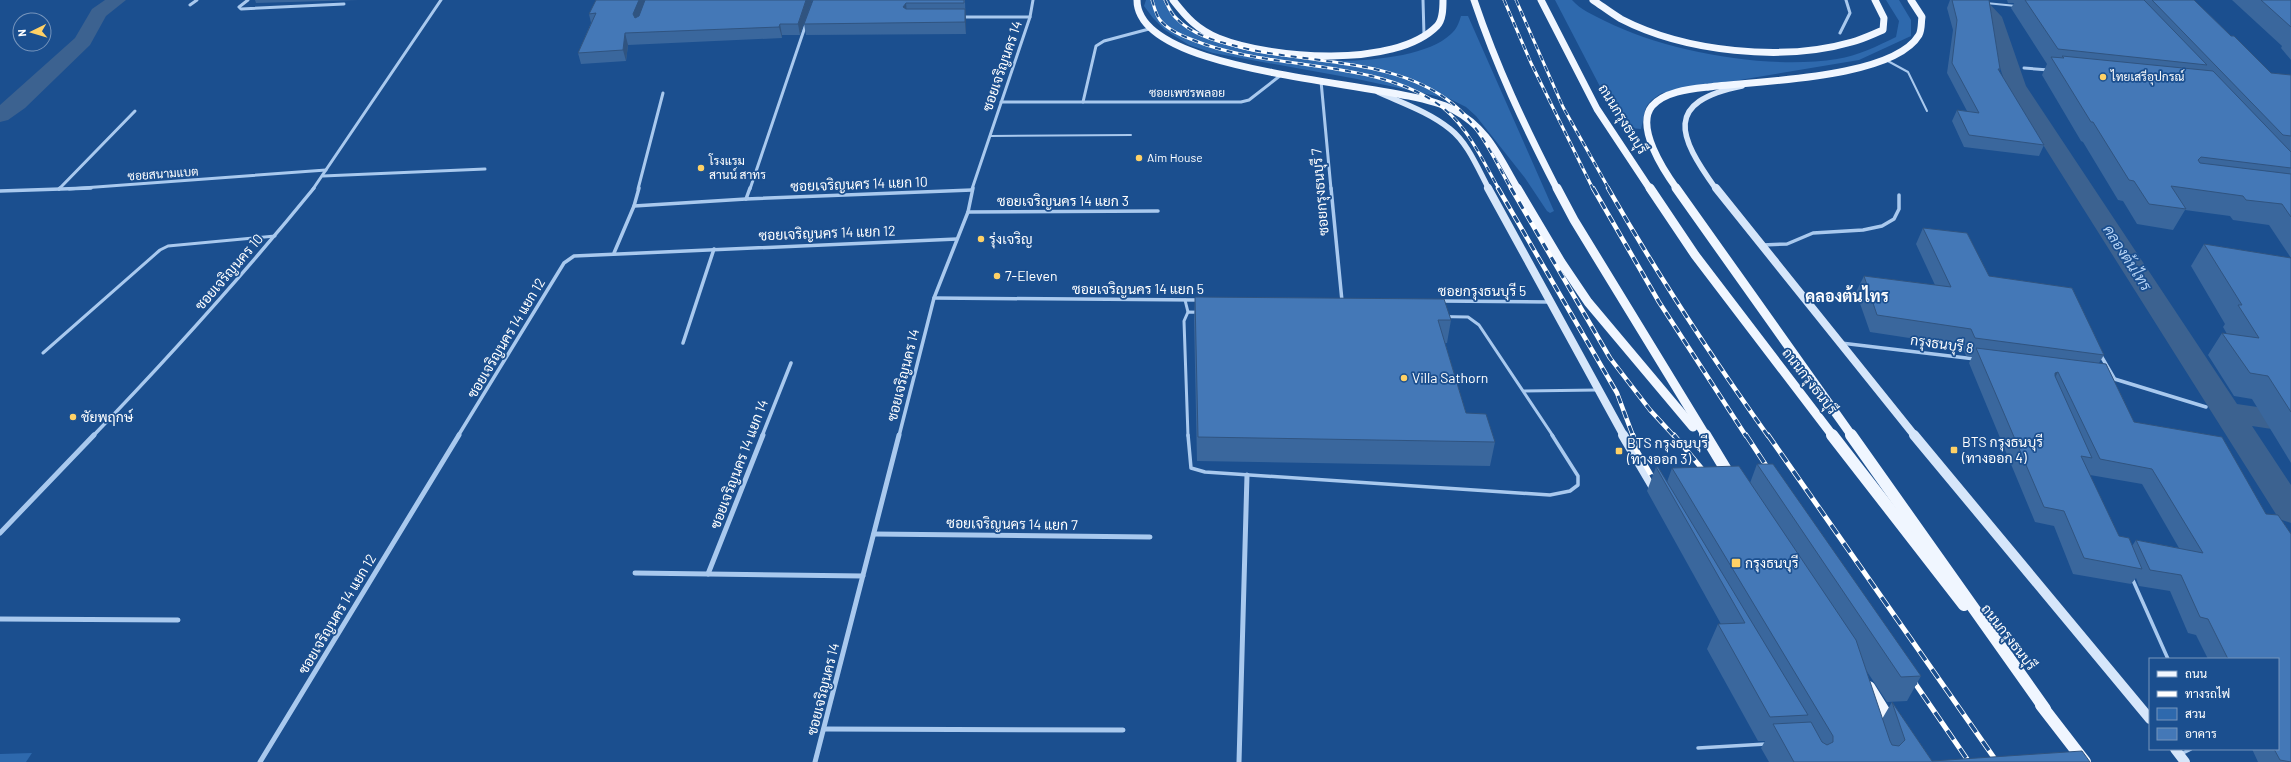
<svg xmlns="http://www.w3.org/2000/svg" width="2291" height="762" font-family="Barlow,Sarabun,sans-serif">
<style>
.green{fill:#2e69ad}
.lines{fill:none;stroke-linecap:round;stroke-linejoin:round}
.canal{fill:#3c6290;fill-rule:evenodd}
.service-far2{stroke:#a9c9ee;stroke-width:2}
.service-far1{stroke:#a9c9ee;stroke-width:3}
.service{stroke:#a9c9ee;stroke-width:3.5}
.minor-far2{stroke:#a9c9ee;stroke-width:3}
.minor-far1{stroke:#a9c9ee;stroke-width:3.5}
.minor{stroke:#a9c9ee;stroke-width:5}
.secondary-far2{stroke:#d6e6fa;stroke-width:5.5}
.secondary-far1{stroke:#d6e6fa;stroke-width:8}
.secondary{stroke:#d6e6fa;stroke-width:10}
.primary-far2{stroke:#f0f6ff;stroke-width:7}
.primary-far1{stroke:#f0f6ff;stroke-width:9}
.primary{stroke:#f0f6ff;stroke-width:12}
.rail-far2-casing{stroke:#fff;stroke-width:3}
.rail-far1-casing{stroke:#fff;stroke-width:4.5}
.rail-casing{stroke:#fff;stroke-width:5}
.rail-far2{stroke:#1b4f8f;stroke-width:2;stroke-dasharray:6;stroke-linecap:butt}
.rail-far1{stroke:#1b4f8f;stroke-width:3;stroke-dasharray:8;stroke-linecap:butt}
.rail{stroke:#1b4f8f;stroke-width:3.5;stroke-dasharray:11;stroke-linecap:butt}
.wall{fill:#3a679d;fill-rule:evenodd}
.shaded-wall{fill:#305480}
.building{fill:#4478b7;stroke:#305480}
.poi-dot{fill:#ffd166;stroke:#1b4f8f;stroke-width:1.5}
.labels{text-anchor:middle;stroke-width:3.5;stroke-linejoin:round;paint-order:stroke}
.far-poi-label{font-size:12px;fill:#fff;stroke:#1b4f8f;text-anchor:start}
.far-street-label{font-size:12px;fill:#fff;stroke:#1b4f8f}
.street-label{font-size:14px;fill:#fff;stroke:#1b4f8f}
.poi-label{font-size:14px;fill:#fff;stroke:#1b4f8f;text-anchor:start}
.water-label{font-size:15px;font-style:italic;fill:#b5d3f5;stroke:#1b4f8f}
.quarter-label{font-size:16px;font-weight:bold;fill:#fff;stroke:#1b4f8f}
</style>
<rect width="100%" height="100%" fill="#1b4f8f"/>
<!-- green -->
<g class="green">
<path d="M1146,0H1168C1179,34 1221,39 1251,46C1267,50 1282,55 1298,58C1336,64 1422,62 1451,34C1456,30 1459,23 1461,16H1468L1554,211L1550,213L1547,211L1525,178L1476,116L1466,107L1450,99L1357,79L1213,53L1189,45L1165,30L1153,18L1144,6Z"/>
<path d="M1555,0H1572C1581,10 1593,15 1605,21C1667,52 1768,70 1837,59C1858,56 1877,46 1896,37L1899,21L1886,0H1899L1911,20V36L1859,60L1662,93C1641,106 1647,108 1641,129L1621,127Z"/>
<path d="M32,753L26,762H0V754Z"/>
</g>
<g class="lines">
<!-- canal -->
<g class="canal">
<path d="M105,0H126L106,16L90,45L25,108L8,120L0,122V105L75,38L92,9Z"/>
<path d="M1967,0H1986L2002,17L2026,86L2237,404L2291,412V432L2252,426L2291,485V523L2279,519L2006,86L1984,19Z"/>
</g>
<!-- service-far2 -->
<g class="service-far2">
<path d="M1986,3L2016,6"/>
<path d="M1886,60L1908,72L1927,111"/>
<path d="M990,136L1131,135"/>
</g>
<!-- service-far1 -->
<g class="service-far1">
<path d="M1185,300L1188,312"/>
<path d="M43,353L160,250L168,246L275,236"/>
<path d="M1524,391L1597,390"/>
<path d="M1188,436L1184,321L1188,312L1468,317L1479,325L1553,436"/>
</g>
<!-- service -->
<g class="service">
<path d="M1188,435L1191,468L1205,472L1550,495L1570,491L1578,485V476L1552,435"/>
<path d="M2132,578L2168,659"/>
<path d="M1698,748L1766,744"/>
<path d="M2181,754L2191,749"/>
</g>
<!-- minor-far2 -->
<g class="minor-far2">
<path d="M248,0L239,7L241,9L344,4"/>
<path d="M1423,0L1424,35"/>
<path d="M190,5L197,0"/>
<path d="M961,17H1030"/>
<path d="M1840,33L1850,13L1846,0"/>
<path d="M2024,68L2049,70"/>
<path d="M1321,81L1331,189"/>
<path d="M1001,102H1241L1249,100L1281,75"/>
<path d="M1083,102L1096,46L1104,41L1149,29"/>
<path d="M323,176L485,169"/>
<path d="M59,189L135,111"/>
<path d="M69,189L326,170"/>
<path d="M313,189L441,0"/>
<path d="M638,189L663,93"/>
<path d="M750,189L806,24"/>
<path d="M972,189L1030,17L1033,0"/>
</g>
<!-- minor-far1 -->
<g class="minor-far1">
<path d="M750,188L746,199L972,190"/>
<path d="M1331,188L1342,301"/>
<path d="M59,189L60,188"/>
<path d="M0,191L91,188"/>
<path d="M634,206L746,199"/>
<path d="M968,212L1158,211"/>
<path d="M1762,245L1787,244L1813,233L1863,230L1882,226L1894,219L1899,209V195"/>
<path d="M614,253L634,206L639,188"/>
<path d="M934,298L1199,300"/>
<path d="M1440,301L1549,302"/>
<path d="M683,343L714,249"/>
<path d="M1841,343L1975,359"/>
<path d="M2100,354L2114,378"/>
<path d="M2108,377L2206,407"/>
<path d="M93,436C170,356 244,274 314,188"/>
<path d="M458,436L564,263L574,256L957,239"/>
<path d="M762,436L791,363"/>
<path d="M899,436L934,298L968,212L973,188"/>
</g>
<!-- minor -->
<g class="minor">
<path d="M0,533L94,435"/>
<path d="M874,534L1150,537"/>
<path d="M635,573L863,576"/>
<path d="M708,574L763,435"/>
<path d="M0,619L178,620"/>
<path d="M824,729L1123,730"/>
<path d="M260,762L459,435"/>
<path d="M815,762L899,435"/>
<path d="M1239,762L1247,475"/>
</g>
<!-- secondary-far2 -->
<g class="secondary-far2">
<path d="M1378,92C1402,103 1429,112 1450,129C1468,143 1478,169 1489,189"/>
<path d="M1716,189C1678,136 1663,102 1742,86"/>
</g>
<!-- secondary-far1 -->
<g class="secondary-far1">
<path d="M1488,188L1624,436"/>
<path d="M1716,188L1915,436"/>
</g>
<!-- secondary -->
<g class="secondary">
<path d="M1623,435L1656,491"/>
<path d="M1914,435L2150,719"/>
<path d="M2175,749L2185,762"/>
</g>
<!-- primary-far2 -->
<g class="primary-far2">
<path d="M1137,0C1137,78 1397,80 1452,109C1488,128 1498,155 1518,189"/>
<path d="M1173,0C1187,18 1197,29 1218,38C1270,59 1395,69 1437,26C1443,20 1443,8 1443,0"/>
<path d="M1474,0C1497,68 1524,125 1557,189"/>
<path d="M1541,0L1597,109L1650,189"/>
<path d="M1593,0C1602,6 1611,13 1621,19C1685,52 1783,62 1852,42C1863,39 1873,34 1883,30L1884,18L1875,0"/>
<path d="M1677,189C1664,171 1635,127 1652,106C1665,91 1691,89 1709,87C1756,81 1893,79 1919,35C1922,30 1921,22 1922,17L1911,0"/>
</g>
<!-- primary-far1 -->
<g class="primary-far1">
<path d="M1517,188L1561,262L1588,302L1693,427"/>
<path d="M1557,188L1574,220L1706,436"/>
<path d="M1650,188L1695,255L1833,436"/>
<path d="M1676,188L1852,436"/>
</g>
<!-- primary -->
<g class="primary">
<path d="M1705,435L1731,478"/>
<path d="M1832,435L1964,605"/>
<path d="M1851,435L2045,709"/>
<path d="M1869,687L1892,724"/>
<path d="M2041,705L2085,762"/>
</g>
<!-- rail-far2 casing -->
<g class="rail-far2-casing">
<g id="rail-far2">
<path d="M1152,0C1154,6 1156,15 1160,20C1167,29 1182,36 1193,40C1269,71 1367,58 1435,102C1466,122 1481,158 1499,189"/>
<path d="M1165,0C1168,6 1171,14 1176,18C1191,34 1215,41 1236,46C1306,65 1394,56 1453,104C1480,126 1495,160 1511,189"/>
<path d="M1504,0L1531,63L1593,189"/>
<path d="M1516,0L1563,107L1609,189"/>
</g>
</g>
<!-- rail-far1 casing -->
<g class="rail-far1-casing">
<g id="rail-far1">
<path d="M1498,188L1617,393L1633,436"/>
<path d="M1511,188L1610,358L1650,410L1674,436"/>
<path d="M1593,188L1659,302L1746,436"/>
<path d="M1608,188C1657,274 1711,356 1768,436"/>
</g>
</g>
<!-- rail casing -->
<g class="rail-casing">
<g id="rail">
<path d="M1633,435L1636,449L1658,487"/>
<path d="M1674,435L1708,476"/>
<path d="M1746,435L1771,473"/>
<path d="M1768,435L1997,762"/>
<path d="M1910,676L1969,762"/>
</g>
</g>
<!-- rail-far2 -->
<use href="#rail-far2" class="rail-far2"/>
<!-- rail-far1 -->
<use href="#rail-far1" class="rail-far1"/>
<!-- rail -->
<use href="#rail" class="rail"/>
</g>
<!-- wall -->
<g class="wall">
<path d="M255,0H359L256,3Z"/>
<path d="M812,0L800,35H782V38L628,45L626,61L581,64L578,53L591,23L589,14Z"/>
<path d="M813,0H965L966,34L806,35L804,24Z"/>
<path d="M1950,0H1989L2000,69L1999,71L2044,145L2039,156L1964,147L1952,121L1957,110L1967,111L1947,73L1953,30L1947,8Z"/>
<path d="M2007,0H2194L2231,36L2271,73L2291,75V463L2252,399L2234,396L2208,355L2222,333L2227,334L2223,327L2225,324L2191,266L2204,244L2291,258L2269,225L2233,220L2230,216L2185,210L2173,230L2137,224L2123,201L2118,200L2083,142L2081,141L2042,75L2047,64L2011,8L2014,3H2008Z"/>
<path d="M2232,0H2291V60L2281,48L2282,46Z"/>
<path d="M1923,228L1967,233L1989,276L2072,288L2104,355L2099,363L2106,364L2134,422L2222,437L2266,514L2278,515L2291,534V762H2258L2252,749H2278V659H2208L2196,635L2188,633L2170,591L2139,586L2136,578L2131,584L2073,574L2054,526L2035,522L1969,363L1972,357L1966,356L1962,346L1870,332L1856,292L1864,276L1935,285L1916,244ZM2086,467L2090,475L2142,484L2179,548L2136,540L2132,546L2129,538L2119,536Z"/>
<path d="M1195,297L1451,320L1447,343H1445L1466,413L1495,442L1490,466L1197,461L1194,320Z"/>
<path d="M1757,464L1921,676L1907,701L1887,702L1866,670L1882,719L1892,702L1932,761L2090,762H1769L1761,748L1765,741H1758L1707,649L1718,624H1721L1647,491L1656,467L1667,482L1672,468L1750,483Z"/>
</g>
<!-- shaded-wall -->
<g class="shaded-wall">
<path d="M639,0H646L636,25L633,14Z"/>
<path d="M806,0H812L800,35L798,24Z"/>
<path d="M906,3L907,14L903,7Z"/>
<path d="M965,9L966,20V34L965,22Z"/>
<path d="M780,24L782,35V38L779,27Z"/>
<path d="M625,33L628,45L626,61L623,50Z"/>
<path d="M2058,372L2050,387L2055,373Z"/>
</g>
<!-- building -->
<g class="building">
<path d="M596,0H639L633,14L635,18L639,16L645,0H806L798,24H780L779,27L625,33L623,50L578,53L596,13L589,14Z"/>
<path d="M813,0H964V3H906L903,7L906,9H965V22L804,24Z"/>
<path d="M1952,0H1989L2000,69H1998L2044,145L1969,135L1957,110L1979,113L1952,63L1957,20Z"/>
<path d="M2025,0H2144L2207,65L2058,49Z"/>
<path d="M2152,0H2194L2231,36H2234L2271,73L2291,75V136L2283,135Z"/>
<path d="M2261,0H2291V27Z"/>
<path d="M2062,56L2213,71L2291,152V168L2201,157L2198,160L2200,163L2291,174V217L2282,204L2246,200L2243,196L2171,186L2186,209L2149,204L2134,181L2129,180L2093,122H2091L2051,57L2064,58Z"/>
<path d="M1923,228L1967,233L1989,276L2072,288L2104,355L1975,338L1971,329L1877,315L1864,276L1951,287Z"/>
<path d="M2204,244L2291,258V412L2268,376L2250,373L2222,333L2259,338L2238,305H2242Z"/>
<path d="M1195,297L1444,299L1451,320H1438L1466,413L1486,414L1495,442L1198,437Z"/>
<path d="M1976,348L2106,364L2134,422L2222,437L2266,514L2278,515L2291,534V762L2280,760L2274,749H2278V659H2228L2208,619L2200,617L2181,575L2150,570L2136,540L2203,553L2152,469L2100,459L2058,372L2055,373V376L2092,458L2081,456L2119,536L2129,538L2142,569L2084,558L2064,511L2044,507Z"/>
<path d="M1757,464H1773L1921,676L1901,677Z"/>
<path d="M1739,466L1856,640L1890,741L1892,745L1899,746L1905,740L1892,702L1932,761L2082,751L2090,762H1794L1773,724L1811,722L1822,742L1827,745L1833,742V736L1672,468Z"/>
<path d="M1656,467H1658L1808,715L1770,717L1718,624L1745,623Z"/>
</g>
<!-- markers -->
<g class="poi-dot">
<circle cx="2103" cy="77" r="4"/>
<circle cx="1139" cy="158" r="4"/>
<circle cx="701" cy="168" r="4"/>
<circle cx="981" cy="239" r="4"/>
<circle cx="997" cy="276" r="4"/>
<circle cx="1404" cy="378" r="4"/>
<circle cx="73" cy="417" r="4"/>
<rect x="1950" y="446" width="8" height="8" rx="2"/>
<rect x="1615" y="447" width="8" height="8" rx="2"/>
<rect x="1731" y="558" width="10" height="10" rx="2"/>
</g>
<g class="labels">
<!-- far-poi labels -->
<g class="far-poi-label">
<text x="2111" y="81">ไทยเสรีอุปกรณ์</text>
<text x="1147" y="162">Aim House</text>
<text x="709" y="165">โรงแรม<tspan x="709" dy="14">สานน์ สาทร</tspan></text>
</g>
<!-- far-street labels -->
<g class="far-street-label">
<text x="1187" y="97">ซอยเพชรพลอย</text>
<text transform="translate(163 174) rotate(-4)" y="4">ซอยสนามแบต</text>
</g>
<!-- street labels -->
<g class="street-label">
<text transform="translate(1002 66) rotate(-71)" y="5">ซอยเจริญนคร 14</text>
<text transform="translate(1623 119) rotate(58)" y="5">ถนนกรุงธนบุรี</text>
<text transform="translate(859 184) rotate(-2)" y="5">ซอยเจริญนคร 14 แยก 10</text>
<text transform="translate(1320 192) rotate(-95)" y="5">ซอยกรุงธนบุรี 7</text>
<text x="1063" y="206">ซอยเจริญนคร 14 แยก 3</text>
<text transform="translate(827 233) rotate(-2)" y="5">ซอยเจริญนคร 14 แยก 12</text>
<text transform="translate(229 272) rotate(-49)" y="5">ซอยเจริญนคร 10</text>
<text x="1138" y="294">ซอยเจริญนคร 14 แยก 5</text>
<text x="1482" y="296">ซอยกรุงธนบุรี 5</text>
<text transform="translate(506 338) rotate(-59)" y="5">ซอยเจริญนคร 14 แยก 12</text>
<text transform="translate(1942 344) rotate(8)" y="5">กรุงธนบุรี 8</text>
<text transform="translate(903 375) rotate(-76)" y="5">ซอยเจริญนคร 14</text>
<text transform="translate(1810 381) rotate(52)" y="5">ถนนกรุงธนบุรี</text>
<text transform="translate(739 464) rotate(-69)" y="5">ซอยเจริญนคร 14 แยก 14</text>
<text transform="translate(1012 524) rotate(1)" y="5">ซอยเจริญนคร 14 แยก 7</text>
<text transform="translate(337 614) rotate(-59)" y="5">ซอยเจริญนคร 14 แยก 12</text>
<text transform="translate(2009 637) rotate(52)" y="5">ถนนกรุงธนบุรี</text>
<text transform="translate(823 689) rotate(-76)" y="5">ซอยเจริญนคร 14</text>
</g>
<!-- poi labels -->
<g class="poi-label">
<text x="989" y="244">รุ่งเจริญ</text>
<text x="1005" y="281">7-Eleven</text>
<text x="1412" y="383">Villa Sathorn</text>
<text x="81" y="422">ชัยพฤกษ์</text>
<text x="1962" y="447">BTS กรุงธนบุรี<tspan x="1962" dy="16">(ทางออก 4)</tspan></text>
<text x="1627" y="448">BTS กรุงธนบุรี<tspan x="1627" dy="16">(ทางออก 3)</tspan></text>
<text x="1745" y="568">กรุงธนบุรี</text>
</g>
<!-- water labels -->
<g class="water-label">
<text transform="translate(2127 258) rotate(57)" y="5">คลองต้นไทร</text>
</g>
<!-- quarter labels -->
<g class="quarter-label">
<text x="1847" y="302">คลองต้นไทร</text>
</g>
</g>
<!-- legend -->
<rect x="2149" y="658" width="130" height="92" fill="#1b4f8f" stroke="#7695bc"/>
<rect x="2157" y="671" width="20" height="6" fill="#f0f6ff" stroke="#7695bc"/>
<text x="2185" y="678" font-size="12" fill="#ffffff">ถนน</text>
<rect x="2157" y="691" width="20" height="6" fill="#ffffff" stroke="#7695bc"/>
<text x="2185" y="698" font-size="12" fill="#ffffff">ทางรถไฟ</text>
<rect x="2157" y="708" width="20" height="12" fill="#2e69ad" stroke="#7695bc"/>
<text x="2185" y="718" font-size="12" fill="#ffffff">สวน</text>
<rect x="2157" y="728" width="20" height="12" fill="#4478b7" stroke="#7695bc"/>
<text x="2185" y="738" font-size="12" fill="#ffffff">อาคาร</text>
<!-- north arrow -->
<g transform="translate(32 32) rotate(265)"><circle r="19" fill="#1b4f8f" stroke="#7695bc"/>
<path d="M0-3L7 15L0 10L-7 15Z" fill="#ffd166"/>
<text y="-6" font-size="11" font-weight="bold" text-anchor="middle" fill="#ffffff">N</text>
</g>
</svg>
